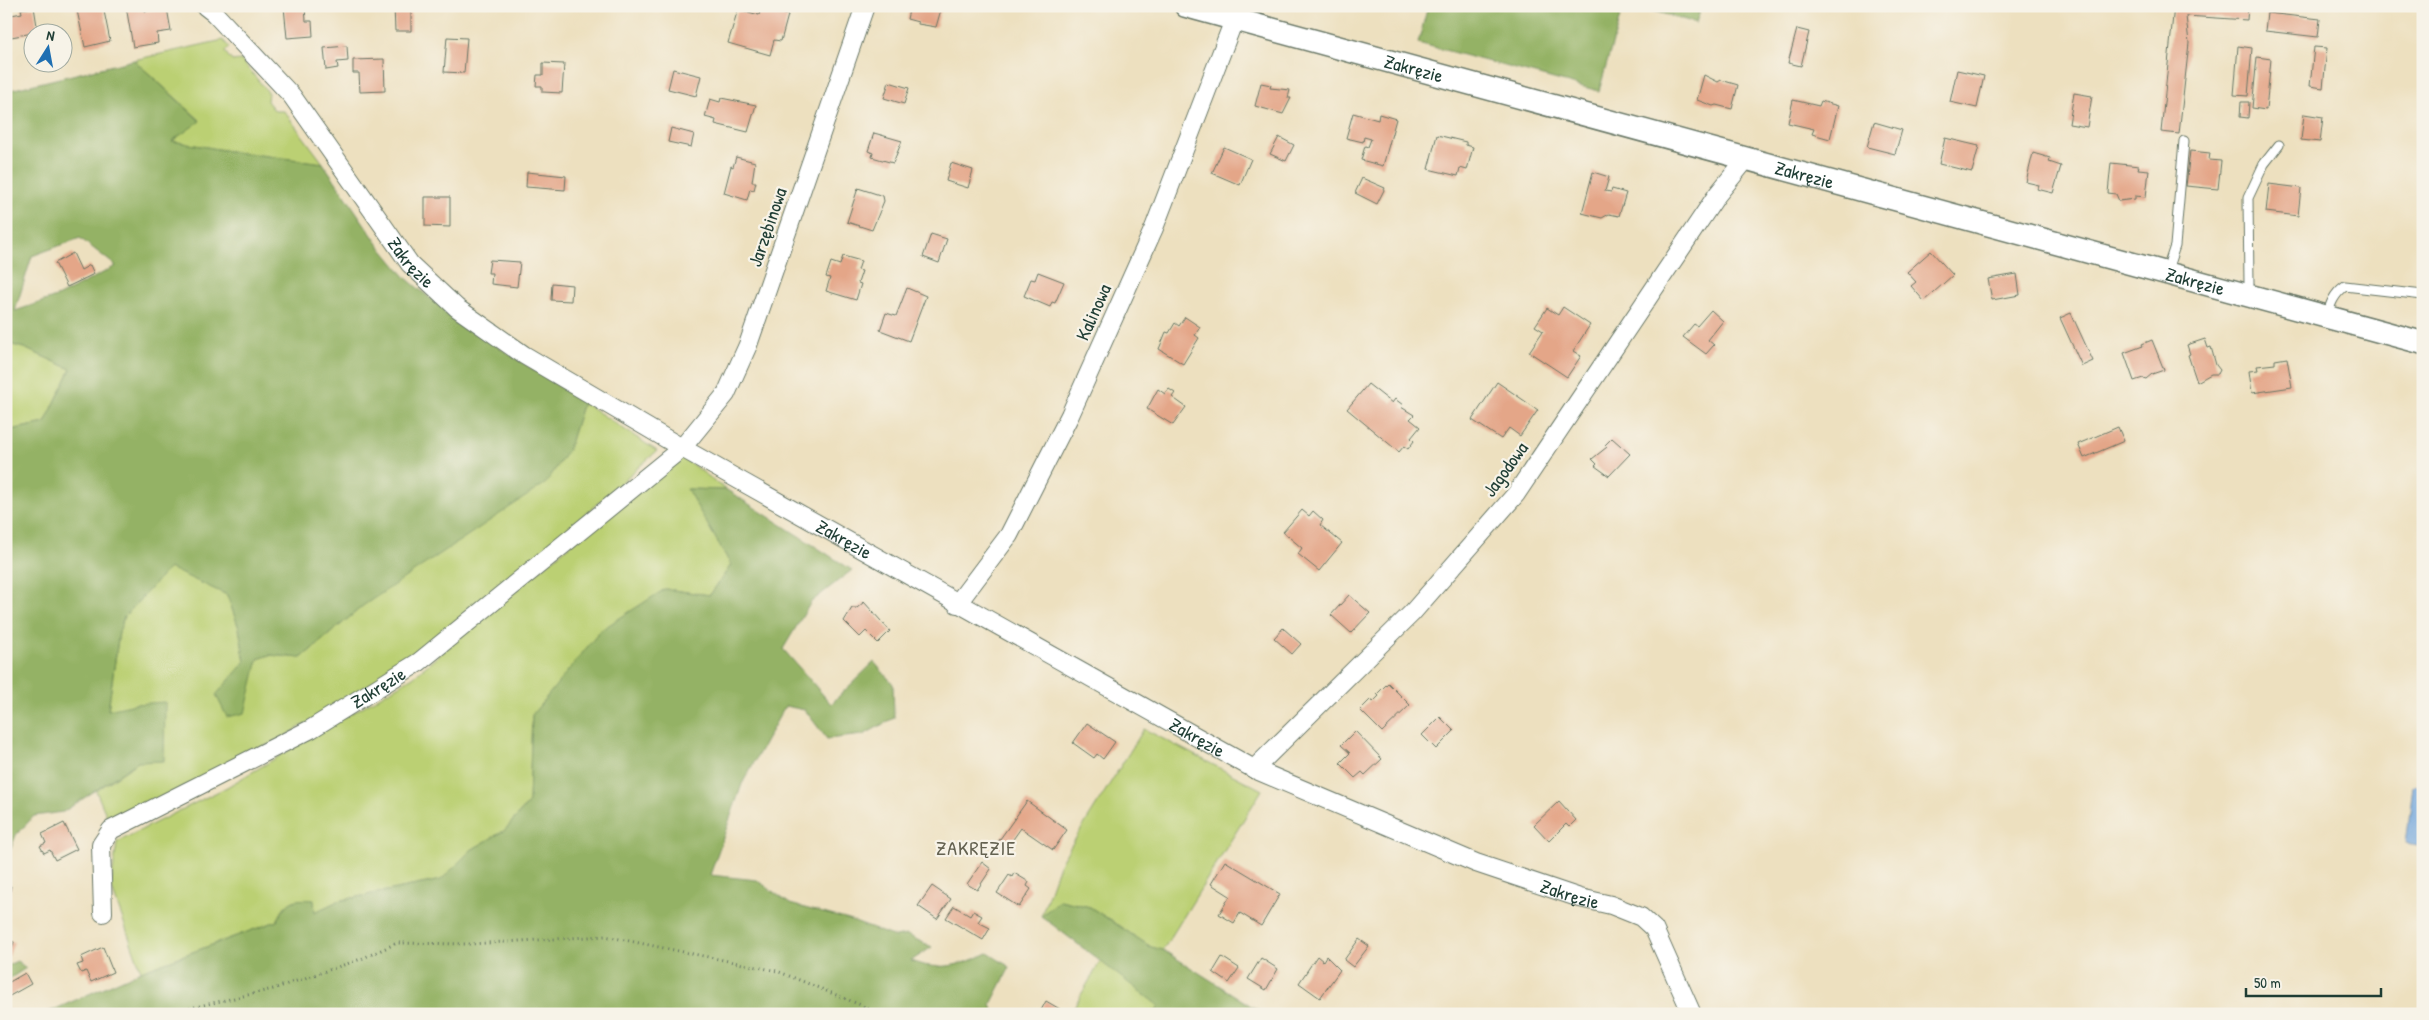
<svg xmlns="http://www.w3.org/2000/svg" width="2429" height="1020" font-family="'Patrick Hand',sans-serif">
<style>
.green{fill:#bbd073;stroke:#6d8654}
.forest{fill:#94b265;stroke:#5a784c;fill-rule:evenodd}
.water{fill:#6fa4dc;stroke:#477088}
.building{fill:#e4a688}
.lines{fill:none;stroke-linecap:round;stroke-linejoin:round}
.service-casing{stroke:#677665;stroke-width:11}
.minor-casing{stroke:#677665;stroke-width:20}
.tertiary-casing{stroke:#677665;stroke-width:25}
.path{stroke:#677665;stroke-width:3;stroke-dasharray:1 4;stroke-linecap:butt}
.service{stroke:#fff;stroke-width:9}
.minor{stroke:#fff;stroke-width:18}
.tertiary{stroke:#fff;stroke-width:22}
.labels{text-anchor:middle;stroke-width:4.5;stroke-linejoin:round;paint-order:stroke}
.street-label{font-size:19px;fill:#1f3d34;stroke:#f7f3e8}
.neighbourhood-label{font-size:20px;letter-spacing:1px;fill:#646251;stroke:#f7f3e8}
</style>
<rect width="100%" height="100%" fill="#f7f3e8"/>
<filter id="ink" filterUnits="userSpaceOnUse"><feTurbulence type="fractalNoise" baseFrequency=".02" numOctaves="2"/><feDisplacementMap in="SourceGraphic" scale="10" xChannelSelector="R" yChannelSelector="G"/><feConvolveMatrix kernelMatrix="1 2 1 2 8 2 1 2 1" color-interpolation-filters="sRGB"/></filter>
<filter id="wash" filterUnits="userSpaceOnUse"><feTurbulence type="fractalNoise" baseFrequency=".0096" numOctaves="4" result="noise"/><feDisplacementMap in="SourceGraphic" scale="20" xChannelSelector="R" yChannelSelector="G"/><feGaussianBlur stdDeviation="1.12" result="paint"/><feColorMatrix in="noise" values="0 0 0 0 0 0 0 0 0 0 0 0 0 0 0 0 0 1.4 0 .05"/><feComposite in="paint" operator="in"/></filter>
<g filter="url(#wash)">
<rect width="100%" height="100%" fill="#ede0bf"/>
<!-- green -->
<g class="green">
<path d="M223,40L229,47L225,52L232,61L241,60L268,92L267,101L275,111H284L323,163L235,152L172,141L200,120L134,60Z"/>
<path d="M6,343L24,348L71,369L45,423L6,431Z"/>
<path d="M583,402L657,451L556,540L396,669L287,735L110,824L96,791L138,762L136,704L108,711L119,632L124,617L169,567L227,595L239,628L245,662L254,669L258,659L270,655L301,658L364,605L568,450Z"/>
<path d="M678,454L727,490L688,489L731,565L710,595L665,589L532,715L529,802L505,830L471,850L441,880L338,901L315,912L285,906L277,921L141,971L111,886L117,842L227,787L413,677Z"/>
<path d="M1144,729L1262,790L1163,950L1151,947L1090,907L1060,900L1041,916L1059,865Z"/>
<path d="M1101,960L1159,1006L1155,1014H1070Z"/>
</g>
<!-- forest -->
<g class="forest">
<path d="M1428,6H1623L1599,91L1418,43Z"/>
<path d="M1636,6H1701L1696,23Z"/>
<path d="M134,60L200,121L172,141L235,152L323,163L378,244L406,278L431,299L474,331L583,402L568,450L546,483L364,605L301,658L270,655L258,659L245,713L227,717L216,695L245,662L239,628L227,595L169,568L124,617L119,632L108,710L136,704L165,702L164,761L138,762L63,812L34,816L16,835L6,861V431L45,423L71,369L24,348L6,343V91ZM80,238L116,266L59,296L15,311L32,256Z"/>
<path d="M687,489L727,490L852,570L811,602L783,649L831,704L874,662L893,684L894,718L863,735L827,739L805,710L785,706L742,784L710,875L757,880L790,904L849,920L895,937L907,935L932,947L911,961C937,972 963,965 988,953L1010,967L991,1004L994,1014H44L141,971L277,921C288,901 291,898 314,900L315,912L338,901L441,880L471,850L505,830L529,802L532,715L601,630L665,589L710,595L731,565Z"/>
<path d="M1060,900L1090,907L1151,947L1163,950L1264,1014H1155L1159,1006L1041,916Z"/>
<path d="M17,961L26,968L6,981V966Z"/>
</g>
<!-- water -->
<path class="water" d="M2413,786H2423V847L2406,844Z"/>
<g id="blocks">
<!-- building -->
<g class="building">
<path d="M76,6H103L110,41L85,47Z"/>
<path d="M126,6H145V11L167,8L171,31L157,33L158,43L133,47Z"/>
<path d="M305,6L306,21H312L313,36L287,38L284,7Z"/>
<path d="M394,6H411V31H395Z"/>
<path d="M910,6H942L936,27L918,24V22L907,19Z"/>
<path d="M2174,6H2248L2247,20L2186,16L2189,43L2179,134L2161,132Z"/>
<path d="M34,7L38,32L6,38V16L22,13L21,9Z"/>
<path d="M762,7L788,15L781,41L774,40L770,55L728,43L738,9L759,15Z"/>
<path d="M2267,13L2320,19L2318,37L2265,31Z"/>
<path d="M1797,29L1809,32L1801,66L1788,63Z"/>
<path d="M447,37L467,38L464,73L444,72Z"/>
<path d="M347,46L348,61L337,62L338,68L326,70L324,48Z"/>
<path d="M2238,46L2252,48L2248,96L2234,95Z"/>
<path d="M2314,47L2327,48L2323,88L2310,86Z"/>
<path d="M2257,57L2271,59L2266,110L2252,108Z"/>
<path d="M384,59L385,91L360,92L359,73H353V60Z"/>
<path d="M543,63L564,64L562,93L542,92V86H536L537,75H543Z"/>
<path d="M673,69L701,76L696,96L668,89Z"/>
<path d="M1957,70L1984,76L1977,108L1950,102Z"/>
<path d="M1704,75L1718,82L1721,80L1738,85L1732,109L1716,105L1713,106L1697,100Z"/>
<path d="M889,82L909,88L904,104L884,98Z"/>
<path d="M1261,83L1271,85L1270,88L1290,90L1288,98H1291L1283,114L1255,106Z"/>
<path d="M2074,93L2092,96L2087,127L2069,124Z"/>
<path d="M721,98L756,105L748,132L715,124L716,120L705,117L710,99L720,102Z"/>
<path d="M1793,100L1819,106L1821,101L1838,106L1830,139L1812,134L1814,129L1788,123Z"/>
<path d="M2241,102H2249L2248,118L2240,117Z"/>
<path d="M1353,113L1378,120L1379,114L1396,119L1383,166L1361,160L1365,146L1368,147L1371,139L1364,137L1363,142L1346,138Z"/>
<path d="M2304,114L2323,117L2320,142L2301,140Z"/>
<path d="M1874,122L1902,130L1895,154L1867,147Z"/>
<path d="M671,128L694,134L691,147L668,142Z"/>
<path d="M874,133L902,141L893,163L872,157L873,153L868,151Z"/>
<path d="M1437,135L1466,142V145L1473,147L1467,170L1460,168L1458,176L1428,169Z"/>
<path d="M1279,137L1294,145L1286,161L1270,154Z"/>
<path d="M1945,138L1979,146L1972,172L1939,164Z"/>
<path d="M1224,147L1251,159L1240,185L1212,173Z"/>
<path d="M2190,151L2210,153L2209,160L2221,161L2218,189L2186,186Z"/>
<path d="M2033,153L2050,158L2049,162L2061,166L2053,193L2037,189L2039,185L2026,182Z"/>
<path d="M736,157L755,162L752,182H756L754,190L750,189L747,200L724,193L731,166L733,167Z"/>
<path d="M951,163L973,170L968,188L946,181Z"/>
<path d="M2111,163L2139,166L2138,169L2149,170L2146,197L2135,196V199L2119,201L2116,194L2108,193Z"/>
<path d="M527,172L566,176L565,190L526,187Z"/>
<path d="M1593,172L1609,177L1605,191L1611,192L1612,189L1626,193L1619,216L1609,214L1602,218L1582,213Z"/>
<path d="M1362,178L1385,188L1377,204L1355,193Z"/>
<path d="M2269,184L2301,188L2298,216L2266,212Z"/>
<path d="M858,188L883,196L884,201L872,230L847,222Z"/>
<path d="M425,197H450V227L425,226Z"/>
<path d="M931,234L947,239L939,263L923,257Z"/>
<path d="M1931,251L1953,275L1924,301L1911,286L1916,282L1907,272Z"/>
<path d="M73,253L81,270L90,265L94,274L67,287L55,263Z"/>
<path d="M843,256L861,261L858,270L862,271L858,283L861,284L856,300L826,291L830,278L826,277L831,262L840,265Z"/>
<path d="M490,260L520,262L517,287L491,284L492,273H488Z"/>
<path d="M1038,272L1064,282L1055,303L1052,302L1050,307L1024,296L1031,279L1035,280Z"/>
<path d="M2017,274L2020,295L1992,300L1988,279Z"/>
<path d="M552,283L572,285L571,301L551,300Z"/>
<path d="M907,288L926,296L909,341L880,330L886,313L896,316Z"/>
<path d="M1563,307L1590,325L1573,351L1581,356L1567,377L1529,352L1543,331L1535,326L1547,308L1558,315Z"/>
<path d="M1711,310L1723,321L1708,340L1714,345L1706,354L1683,337L1694,324L1697,326Z"/>
<path d="M2071,313L2093,361L2082,366L2060,318Z"/>
<path d="M1185,317L1200,327L1195,335L1199,338L1183,364L1159,349L1166,332L1169,333L1175,323L1179,326Z"/>
<path d="M2205,339L2208,348L2211,347L2216,365L2220,370L2218,374H2211L2197,382L2188,355L2190,354L2187,345Z"/>
<path d="M2152,340L2164,370L2152,374L2146,379L2143,378L2134,381L2124,353L2143,346L2142,344Z"/>
<path d="M2287,358L2292,387L2252,393L2249,371L2258,370L2257,366L2275,364V360Z"/>
<path d="M1497,382L1538,410L1520,436L1509,428L1501,439L1472,420Z"/>
<path d="M1368,384L1392,403L1395,399L1403,405L1401,407L1414,415L1410,419L1420,427L1411,438L1414,441L1408,449L1404,446L1399,452L1347,409Z"/>
<path d="M1158,389L1165,394L1169,389L1175,393L1172,397L1186,407L1173,425L1147,409Z"/>
<path d="M2118,427L2124,441L2084,458L2078,444Z"/>
<path d="M1612,438L1630,454L1609,476L1595,466L1597,464L1592,459L1607,447L1605,445Z"/>
<path d="M1302,510L1309,516L1313,511L1323,520L1320,525L1342,543L1319,571L1298,554L1302,548L1283,532Z"/>
<path d="M1349,595L1370,613L1351,633L1331,615Z"/>
<path d="M864,602L890,631L878,643L866,631L860,637L844,621L852,608H857Z"/>
<path d="M1283,628L1301,644L1292,654L1274,638Z"/>
<path d="M1388,683L1410,705L1382,732L1360,710L1371,699L1373,702L1379,696L1377,694Z"/>
<path d="M1440,717L1454,731L1436,749L1422,735Z"/>
<path d="M1087,723L1115,742L1103,759L1097,754L1094,758L1073,743Z"/>
<path d="M1355,731L1382,759L1365,775L1362,772L1355,778L1340,763L1350,753L1341,745Z"/>
<path d="M1027,801L1067,830L1053,850L1021,828L1004,852L995,846Z"/>
<path d="M1559,801L1576,820L1569,827L1566,824L1549,841L1534,825Z"/>
<path d="M64,823L77,849L55,860L50,850L44,853L40,846L46,843L42,834Z"/>
<path d="M1225,861L1280,894L1261,926L1240,913L1234,923L1219,914L1230,896L1211,884Z"/>
<path d="M982,862L991,869L977,890L967,884Z"/>
<path d="M1014,873L1029,882L1027,886L1031,889L1019,907L997,893L1009,875L1012,877Z"/>
<path d="M6,886H11L7,909H6Z"/>
<path d="M932,886L951,899L937,919L918,906Z"/>
<path d="M954,906L970,916L973,911L982,916L978,922L990,928L983,940L946,918Z"/>
<path d="M6,939L14,942L9,956L6,955Z"/>
<path d="M1359,939L1369,946L1353,967L1344,960Z"/>
<path d="M103,947L113,972L91,982L86,971L81,973L77,965L83,963L81,957Z"/>
<path d="M1317,956L1323,961L1326,956L1340,970L1320,998L1299,983Z"/>
<path d="M1222,957L1239,968L1229,983L1213,972Z"/>
<path d="M1261,958L1278,969L1266,990L1248,979Z"/>
<path d="M25,973L31,984L6,998V984Z"/>
<path d="M1046,1001L1065,1012L1064,1014H1039Z"/>
</g>
</g>
</g>
<g filter="url(#ink)">
<use href="#blocks" fill-opacity="0" stroke="#677665" stroke-width="1"/>
<g class="lines">
<!-- service casing -->
<g class="service-casing">
<g id="service">
<path d="M2166,273L2175,246L2184,141"/>
<path d="M2245,294L2249,284L2248,198L2264,164L2279,145"/>
<path d="M2327,317C2330,304 2334,294 2345,286L2423,295"/>
</g>
</g>
<!-- minor casing -->
<g class="minor-casing">
<g id="minor">
<path id="s1" d="M205,6L214,13L292,96L410,264L457,308L524,355L682,448L1254,769L1476,863L1580,898L1611,905L1641,917L1654,929L1692,1014"/>
<path d="M957,604L1009,535L1070,415L1154,228L1234,20"/>
<path d="M1254,769L1412,613L1516,494L1717,195L1747,158"/>
<path id="s2" d="M103,913L101,845L111,830L311,729L419,662L682,448L726,394L748,345L865,6"/>
</g>
</g>
<!-- tertiary casing -->
<g class="tertiary-casing">
<g id="tertiary">
<path id="s3" d="M1186,6L2423,343"/>
</g>
</g>
<!-- path -->
<g class="path">
<path d="M1121,6L1128,8"/>
<path d="M165,1014L273,989L361,959L397,943L470,944L605,936L777,971L861,1005L878,1014"/>
</g>
<!-- service -->
<use href="#service" class="service"/>
<!-- minor -->
<use href="#minor" class="minor"/>
<!-- tertiary -->
<use href="#tertiary" class="tertiary"/>
</g>
</g>
<g class="labels">
<!-- street labels -->
<g class="street-label">
<text dy="7" stroke="none"><textPath href="#s3" startOffset="236">Zakręzie</textPath></text>
<text dy="7" stroke="none"><textPath href="#s3" startOffset="641">Zakręzie</textPath></text>
<text transform="translate(767 227) rotate(-71)" y="7">Jarzębinowa</text>
<text dy="7" stroke="none"><textPath href="#s1" startOffset="330">Zakręzie</textPath></text>
<text dy="7" stroke="none"><textPath href="#s3" startOffset="1046">Zakręzie</textPath></text>
<text transform="translate(1093 312) rotate(-66)" y="7">Kalinowa</text>
<text transform="translate(1505 469) rotate(-54)" y="7">Jagodowa</text>
<text dy="7" stroke="none"><textPath href="#s1" startOffset="846">Zakręzie</textPath></text>
<text dy="7" stroke="none"><textPath href="#s2" startOffset="389">Zakręzie</textPath></text>
<text dy="7" stroke="none"><textPath href="#s1" startOffset="1251">Zakręzie</textPath></text>
<text dy="7" stroke="none"><textPath href="#s1" startOffset="1656">Zakręzie</textPath></text>
</g>
<!-- neighbourhood labels -->
<g class="neighbourhood-label">
<text x="976" y="855">ZAKRĘZIE</text>
</g>
</g>
<!-- margin -->
<rect width="2429" height="1020" fill="none" stroke="#f7f3e8" stroke-width="25"/>
<!-- north arrow -->
<g transform="translate(48 48) rotate(11)"><circle r="24" fill="#f7f3e8" stroke="#a1aaa0"/>
<path d="M0-4L9 19L0 12L-9 19Z" fill="#1f6fb2"/>
<text y="-8" font-size="14" font-weight="bold" text-anchor="middle" fill="#1f3d34">N</text>
</g>
<!-- scale -->
<path d="M2246 988v8h135v-8" fill="none" stroke="#1f3d34" stroke-width="2.5"/>
<text x="2254" y="988" font-size="15" fill="#1f3d34" stroke="#f7f3e8" stroke-width="4" paint-order="stroke">50 m</text>
</svg>
